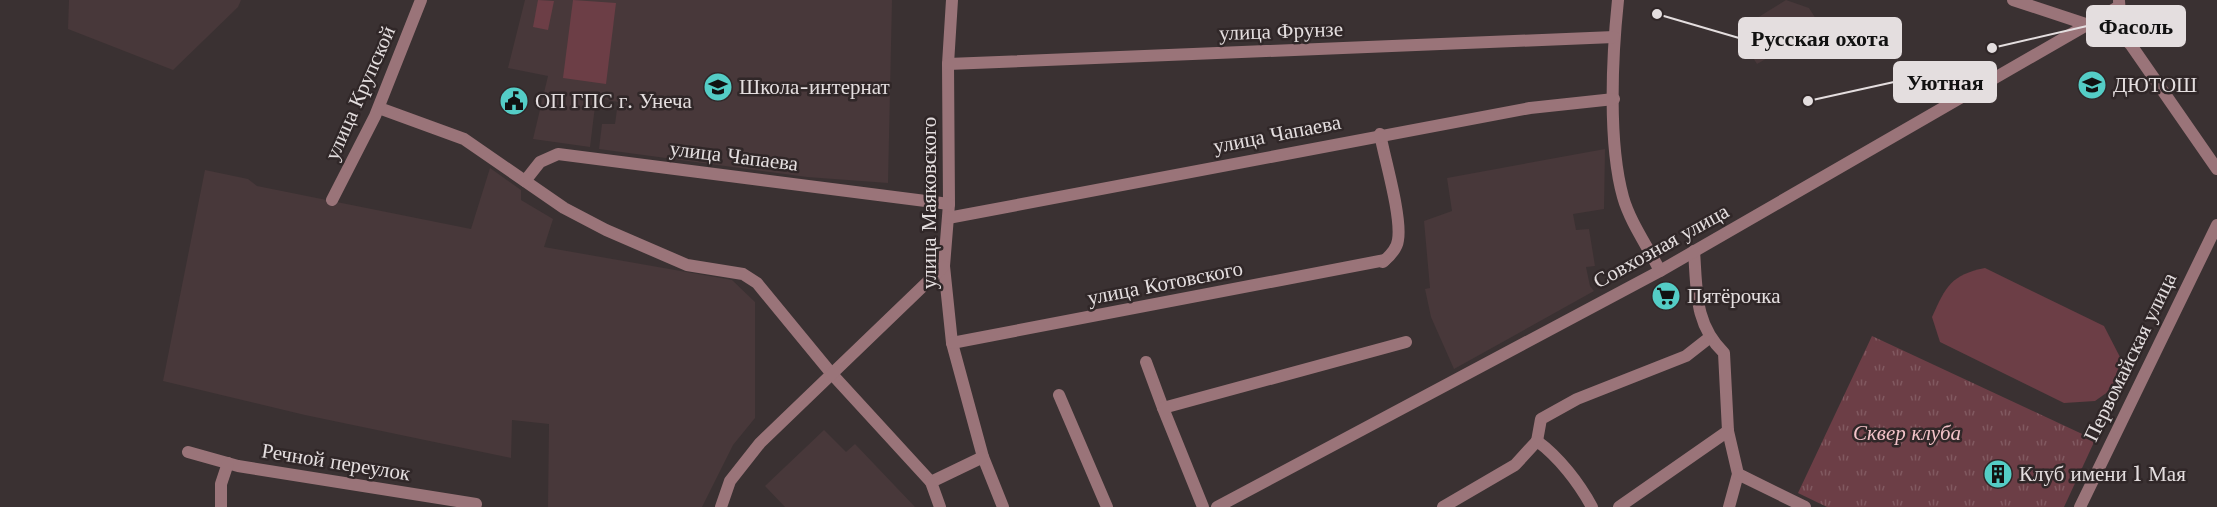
<svg xmlns="http://www.w3.org/2000/svg" width="2217" height="507" font-family="'Libre Baskerville',serif">
<style>
.built{fill:#48383a}
.park{fill:url(#park-tufts)}
.garden{fill:#6c3e46}
.lines{fill:none;stroke-linecap:round;stroke-linejoin:round}
.minor{stroke:#9a7479;stroke-width:12}
.labels{text-anchor:middle;stroke-width:5;stroke-linejoin:round;paint-order:stroke}
.street-label{font-size:21px;fill:#e4dedf;stroke:#302728}
.poi-label{font-size:21px;fill:#e4dedf;stroke:#302728;text-anchor:start}
.park-label{font-size:21px;font-style:italic;fill:#f2c2c8;stroke:#302728}
.leader{fill:none;stroke:#e4dedf;stroke-width:2}
.callout-dot{fill:#e4dedf;stroke:#302728;stroke-width:2}
.callout{fill:#e4dedf;stroke:#e4dedf;stroke-width:2}
.callout-label{font-size:22px;text-anchor:middle;font-weight:bold;fill:#111}
</style>
<defs>
<pattern id="park-tufts" width="24" height="20" patternUnits="userSpaceOnUse" patternTransform="scale(1.5)"><rect width="24" height="20" fill="#6c3e46"/><path d="M3 7l-1-3M5 7V3M7 7l1-3M15 17l-1-3M17 17v-4M19 17l1-3" fill="none" stroke="#815960"/></pattern>
</defs>
<rect width="100%" height="100%" fill="#3a3132"/>
<!-- built -->
<g class="built">
<path d="M69,0H241L238,7L173,70L68,29Z"/>
<path d="M525,0H892L888,183L807,177L599,149L602,124H615L618,102L596,98L590,147L533,139L548,76L508,68Z"/>
<path d="M1786,0L1809,8L1821,27L1757,64L1736,31Z"/>
<path d="M1605,149L1604,209L1573,214L1576,230L1589,229L1595,266L1586,267L1590,286L1594,291L1454,369L1431,317L1425,289L1430,288L1424,221L1452,211L1447,178Z"/>
<path d="M490,168L521,190V200L553,219L544,247L732,280L755,302V418L733,445L702,507H548L549,424L512,420L511,458L305,415L163,381L205,170L248,179L257,186L471,229Z"/>
<path d="M824,430L846,452L855,444L915,507H785L765,486Z"/>
</g>
<!-- park -->
<path class="park" d="M1872,336L2095,440L2064,507H1827L1798,493Z"/>
<!-- garden -->
<g class="garden">
<path d="M538,0L554,1L548,30L533,27Z"/>
<path d="M573,0L616,3L606,84L563,78Z"/>
<path d="M1985,268L2104,326L2121,359L2112,389L2095,401L2064,403L1940,342L1932,317C1946,286 1951,275 1985,268Z"/>
</g>
<g class="lines">
<!-- minor -->
<g class="minor">
<path d="M952,0L948,64L949,204L944,266L952,343L983,457L1003,507"/>
<path d="M1618,0C1612,57 1608,143 1623,197C1630,222 1648,247 1660,271"/>
<path d="M2013,0L2122,36L2131,45L2217,169"/>
<path d="M2119,1L2122,36"/>
<path d="M948,64L1614,37"/>
<path d="M379,108L464,139L564,208L606,230L687,265L743,274L757,283L831,373L931,482L983,457"/>
<path d="M1380,134C1385,160 1402,217 1398,240C1397,249 1390,256 1383,262"/>
<path d="M525,181L540,162L558,154L949,204"/>
<path d="M332,200L375,116L421,0"/>
<path d="M948,218L1530,108L1614,99"/>
<path d="M1694,251C1697,290 1694,324 1724,353L1728,431L1738,474L1729,507"/>
<path d="M952,343L1385,260"/>
<path d="M1146,362L1163,408"/>
<path d="M1059,395L1107,507"/>
<path d="M1537,441L1541,419L1577,399L1686,356L1709,338"/>
<path d="M1537,441C1559,457 1579,483 1592,507"/>
<path d="M188,452L238,466L476,504L475,507"/>
<path d="M1738,474L1805,507"/>
<path d="M931,482L940,507"/>
<path d="M221,507V484L228,463"/>
<path d="M721,507L730,481L760,443L944,266"/>
<path d="M1203,507L1163,408L1406,342"/>
<path d="M1217,507L1660,271L2118,7"/>
<path d="M1443,507L1515,465L1537,441"/>
<path d="M1619,507L1728,431"/>
<path d="M2080,507L2217,225"/>
</g>
</g>
<!-- icons -->
<defs>
<g id="school-disc" transform="scale(1.5)"><circle r="9.5" fill="#54cdc6" stroke="#302728"/><path d="M0-5L7-2L0 1L-7-2ZM-4 1L0 2.5L4 1V4Q0 6-4 4Z" fill="#111"/></g>
<g id="civic-disc" transform="scale(1.5)"><circle r="9.5" fill="#54cdc6" stroke="#302728"/><path d="M-.6-6.5H3V-4.5H.6V-3L4-1V1h2V6H-6V1h2V-1L-.6-3ZM-1.2 2.5V6h2.4V2.5Z" fill="#111"/></g>
<g id="supermarket-disc" transform="scale(1.5)"><circle r="9.5" fill="#54cdc6" stroke="#302728"/><path d="M-6-5.5h2.5l.6 2H6L4.5 2H-2.5L-4.4-4H-6ZM-1.5 3.2a1.3 1.3 0 1 0 .1 0ZM3 3.2a1.3 1.3 0 1 0 .1 0Z" fill="#111"/></g>
<g id="building-disc" transform="scale(1.5)"><circle r="9.5" fill="#54cdc6" stroke="#302728"/><path d="M-4-6H4V6H1V3H-1V6H-4ZM-2.5-4.3h1.7v1.8h-1.7ZM.8-4.3h1.7v1.8H.8ZM-2.5-1h1.7V.8h-1.7ZM.8-1h1.7V.8H.8Z" fill="#111"/></g>
</defs>
<g fill-rule="evenodd">
<use href="#school-disc" x="2092" y="85"/>
<use href="#school-disc" x="718" y="87"/>
<use href="#civic-disc" x="514" y="101"/>
<use href="#supermarket-disc" x="1666" y="296"/>
<use href="#building-disc" x="1998" y="474"/>
</g>
<g class="labels">
<!-- street labels -->
<g class="street-label">
<text transform="translate(1281 31) rotate(-2)" y="7">улица Фрунзе</text>
<text transform="translate(360 93) rotate(-66)" y="7">улица Крупской</text>
<text transform="translate(1277 134) rotate(-11)" y="7">улица Чапаева</text>
<text transform="translate(734 156) rotate(7)" y="7">улица Чапаева</text>
<text transform="translate(929 203) rotate(-90)" y="7">улица Маяковского</text>
<text transform="translate(1661 246) rotate(-29)" y="7">Совхозная улица</text>
<text transform="translate(1165 283) rotate(-11)" y="7">улица Котовского</text>
<text transform="translate(2130 357) rotate(-64)" y="7">Первомайская улица</text>
<text transform="translate(336 462) rotate(9)" y="7">Речной переулок</text>
</g>
<!-- poi labels -->
<g class="poi-label">
<text x="2113" y="92">ДЮТОШ</text>
<text x="739" y="94">Школа-интернат</text>
<text x="535" y="108">ОП ГПС г. Унеча</text>
<text x="1687" y="303">Пятёрочка</text>
<text x="2019" y="481">Клуб имени 1 Мая</text>
</g>
<!-- park labels -->
<g class="park-label">
<text x="1907" y="440">Сквер клуба</text>
</g>
</g>
<!-- callouts -->
<path class="leader" d="M1992 48L2087 26M1657 14L1739 38M1808 101L1894 82"/>
<g class="callout-dot">
<circle cx="1992" cy="48" r="6"/>
<circle cx="1657" cy="14" r="6"/>
<circle cx="1808" cy="101" r="6"/>
</g>
<g class="callout">
<rect x="2087" y="6" width="98" height="40" rx="6"/>
<rect x="1739" y="18" width="162" height="40" rx="6"/>
<rect x="1894" y="62" width="102" height="40" rx="6"/>
</g>
<g class="callout-label">
<text x="2136" y="34">Фасоль</text>
<text x="1820" y="46">Русская охота</text>
<text x="1945" y="90">Уютная</text>
</g>
</svg>
